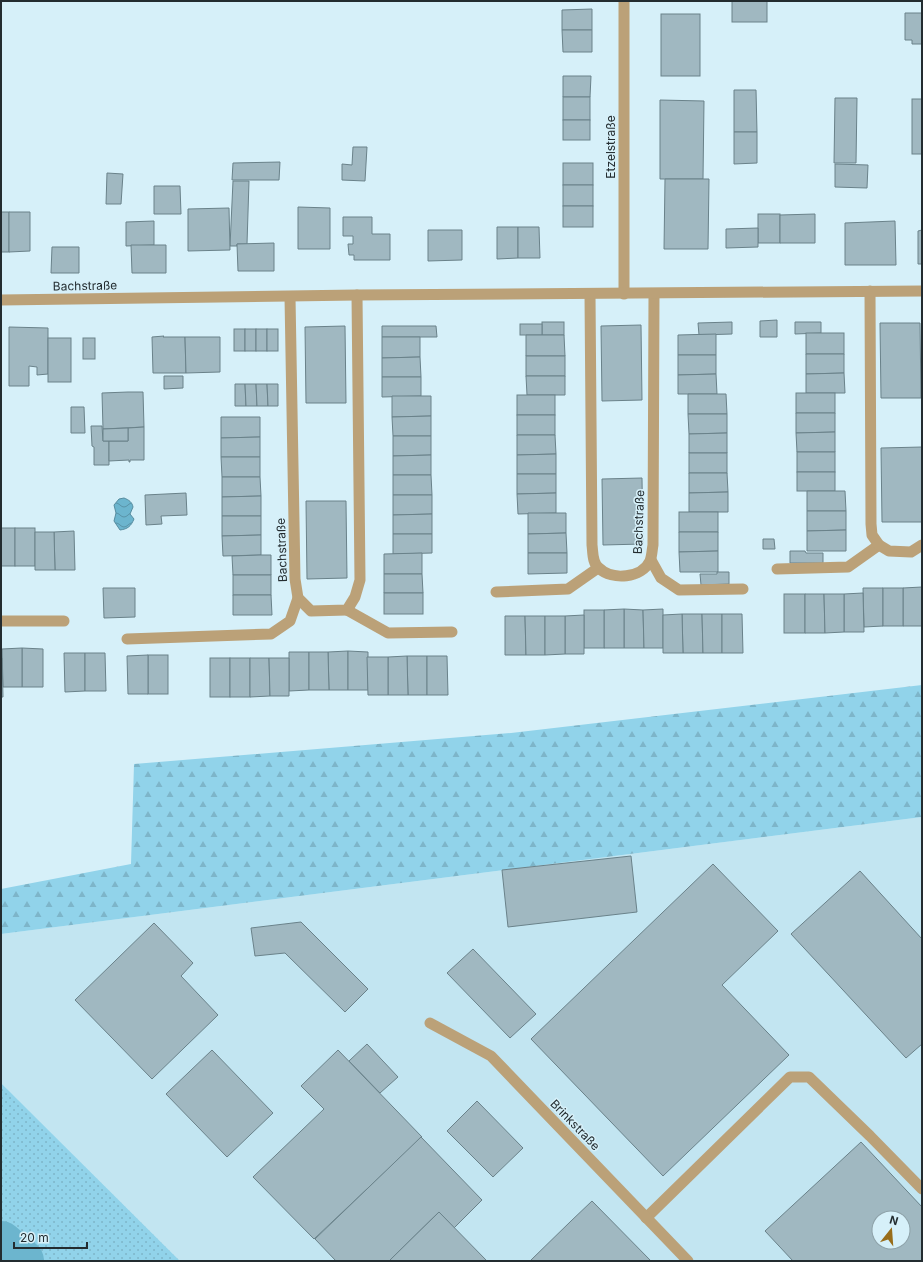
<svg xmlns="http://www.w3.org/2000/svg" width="923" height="1262" font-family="Inter,sans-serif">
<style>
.built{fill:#c2e5f1;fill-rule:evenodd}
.grass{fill:url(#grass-dots)}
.forest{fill:url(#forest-firs)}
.water{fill:url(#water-waves);stroke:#568c9f}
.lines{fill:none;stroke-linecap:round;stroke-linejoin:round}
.river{stroke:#6cb5ce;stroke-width:44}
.building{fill:#a0b8c1;stroke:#6a828a;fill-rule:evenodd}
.service{stroke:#bba178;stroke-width:11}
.minor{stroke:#bba178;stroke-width:11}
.labels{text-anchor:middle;stroke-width:3;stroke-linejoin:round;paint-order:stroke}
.street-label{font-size:12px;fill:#232c30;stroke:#d6f0f9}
</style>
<defs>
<pattern id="grass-dots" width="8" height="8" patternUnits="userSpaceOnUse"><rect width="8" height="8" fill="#91d3ea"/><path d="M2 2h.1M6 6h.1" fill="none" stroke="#7db5c9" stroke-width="1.8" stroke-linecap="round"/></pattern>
<pattern id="forest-firs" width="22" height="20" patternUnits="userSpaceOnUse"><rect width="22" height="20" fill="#91d3ea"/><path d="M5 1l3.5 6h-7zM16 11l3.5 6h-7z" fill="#7db5c9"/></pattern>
<pattern id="water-waves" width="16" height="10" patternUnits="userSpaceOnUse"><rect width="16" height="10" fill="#6cb5ce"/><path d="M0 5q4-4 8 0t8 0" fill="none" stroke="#5893a8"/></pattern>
</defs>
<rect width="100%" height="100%" fill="#d6f0f9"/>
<!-- built -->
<path class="built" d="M922,817V1261H180L1,1083V934ZM879,1218H903V1242H879Z"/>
<!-- grass -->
<path class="grass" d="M1,1083L180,1261H1Z"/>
<!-- forest -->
<path class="forest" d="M922,685V817L1,934V889L131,864L134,764L511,733Z"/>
<!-- water -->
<path class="water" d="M124,498C129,500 132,502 133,507L130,514L134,519C131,526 128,529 120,530L114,521L116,513L114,505L119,499Z"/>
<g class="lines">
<!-- river -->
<path class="river" d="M1,1243L22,1261"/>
</g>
<!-- building -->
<g class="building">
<rect x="732" y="1" width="35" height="21"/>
<path d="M592,9V30H562V10Z"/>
<path d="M905,13H922V44H912V40H905Z"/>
<rect x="661" y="14" width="39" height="62"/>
<path d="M562,30H592V52H563Z"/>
<path d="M563,76H591L590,97H563Z"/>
<path d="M734,90H756L757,132H734Z"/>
<rect x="563" y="97" width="27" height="23"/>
<path d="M835,98H857L856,163H834Z"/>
<rect x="912" y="99" width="10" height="55"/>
<path d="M660,100L704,101L703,179H660Z"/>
<rect x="563" y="120" width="27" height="20"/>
<path d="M734,132H757V163L734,164Z"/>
<path d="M353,147H367L365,181L342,180V164L352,165Z"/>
<path d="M280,162L279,180H232L233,163Z"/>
<rect x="563" y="163" width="30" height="22"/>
<path d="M835,164L868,165L867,188L835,187Z"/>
<path d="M107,173L123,174L121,204H106Z"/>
<path d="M665,179H709L708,249H664Z"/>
<path d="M233,181H249L247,244H237V246H230Z"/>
<rect x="563" y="185" width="30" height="21"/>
<path d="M154,186H180L181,214H154Z"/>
<rect x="563" y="206" width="30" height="21"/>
<path d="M298,207L330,208V249H298Z"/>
<path d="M229,208L230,250L188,251V209Z"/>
<rect x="1" y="212" width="8" height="40"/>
<path d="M9,212H30V251L9,252Z"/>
<rect x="758" y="214" width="22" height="29"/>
<path d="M815,214V243H780V215Z"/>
<path d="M343,217H372V234H390V260H354V255H349L348,244H353V236H343Z"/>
<path d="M154,221V245L126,246V222Z"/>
<path d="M895,221L896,265H845V223Z"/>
<path d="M497,227H518V258L497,259Z"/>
<path d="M518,227H539L540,258H518Z"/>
<path d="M758,228V247L726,248V229Z"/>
<path d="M428,230H462V260L428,261Z"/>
<path d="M922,230V264H918V231Z"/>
<path d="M274,243V271H238L237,244Z"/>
<path d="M131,245H166V273H132Z"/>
<path d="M52,247H79V273H51Z"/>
<path d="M777,320V337H760V321Z"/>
<rect x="542" y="322" width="22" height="13"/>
<path d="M732,322V334L699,335L698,323Z"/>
<path d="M795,322H821V333L795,334Z"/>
<path d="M880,323H920L921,398H881Z"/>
<rect x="520" y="324" width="22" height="11"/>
<path d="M641,325L642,400L602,401L601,326Z"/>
<path d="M345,326L346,403H306L305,327Z"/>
<path d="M382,326H436L437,337H382Z"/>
<path d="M9,327L48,328V374L37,375V367L29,366V386H9Z"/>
<rect x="234" y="329" width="11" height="22"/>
<rect x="245" y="329" width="11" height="22"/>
<rect x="256" y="329" width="11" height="22"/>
<rect x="267" y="329" width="11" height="22"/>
<rect x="806" y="333" width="38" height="21"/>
<path d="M716,334V355H678V335Z"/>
<path d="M526,335H564L565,356H526Z"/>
<path d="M164,336L163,337H185L186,373H153L152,337Z"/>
<path d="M185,337H220V372L186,373Z"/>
<path d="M382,337H420V357L382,358Z"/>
<rect x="48" y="338" width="23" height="44"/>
<rect x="83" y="338" width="12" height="21"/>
<path d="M806,354H844V373L806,374Z"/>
<path d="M678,355H716V374L678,375Z"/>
<rect x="526" y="356" width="39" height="20"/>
<path d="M420,357L421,377H382V358Z"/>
<path d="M844,373L845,393H806V374Z"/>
<path d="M716,374L717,394H678V375Z"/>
<path d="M164,376H183V388L164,389Z"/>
<path d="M526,376H565V395H527Z"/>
<path d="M382,377H421V396L382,397Z"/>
<path d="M235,384H245L246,406H235Z"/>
<path d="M245,384H256L257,406H246Z"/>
<path d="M256,384H267L268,406H257Z"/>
<path d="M267,384H278V406H268Z"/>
<path d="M128,392H143L144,427L103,429L102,393Z"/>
<rect x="796" y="393" width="39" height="20"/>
<path d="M688,394H726L727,414H688Z"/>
<rect x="517" y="395" width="38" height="20"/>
<path d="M392,396H431V416L392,417Z"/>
<path d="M71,407H84L85,433H71Z"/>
<path d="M796,413H835V432L796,433Z"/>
<path d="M688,414H727V433L689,434Z"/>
<rect x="517" y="415" width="38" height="20"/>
<path d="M431,416V436H393L392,417Z"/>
<path d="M221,417H260V437L221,438Z"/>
<path d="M91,426H102L103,441H109V465H94V447L92,446Z"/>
<path d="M144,427V460H130V462H129V460L109,461V441H128V428Z"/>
<path d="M128,428V441H103V429Z"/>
<path d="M835,432V452H797L796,433Z"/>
<path d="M727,433V453H689V434Z"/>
<path d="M517,435H555L556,454L517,455Z"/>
<path d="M393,436H431V455L393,456Z"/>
<path d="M260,437V457H221V438Z"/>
<path d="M922,447V522H882L881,448Z"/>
<rect x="797" y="452" width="38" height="20"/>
<rect x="689" y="453" width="38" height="20"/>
<path d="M556,454V474H517V455Z"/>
<path d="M431,455V475H393V456Z"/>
<path d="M221,457H260V477H222Z"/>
<rect x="797" y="472" width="38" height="19"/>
<path d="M689,473H727L728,492L689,493Z"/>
<path d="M517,474H556V493L517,494Z"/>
<path d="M393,475H431L432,495H393Z"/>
<path d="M222,477H260L261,496L222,497Z"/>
<path d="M642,478L643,544L603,545L602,479Z"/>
<path d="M807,491H845L846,511H807Z"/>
<path d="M728,492V512H689V493Z"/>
<path d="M186,493L187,515L161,516L162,524L146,525L145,495Z"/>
<path d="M556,493V513L518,514L517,494Z"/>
<path d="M393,495H432V514L393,515Z"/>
<path d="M261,496V516H222V497Z"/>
<path d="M306,501H346L347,578L307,579Z"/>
<path d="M807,511H846V530L807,531Z"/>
<rect x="679" y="512" width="39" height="20"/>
<path d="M528,513H566V533L528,534Z"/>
<path d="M432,514V534H393V515Z"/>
<path d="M222,516H261V535L222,536Z"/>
<rect x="1" y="528" width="14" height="38"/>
<rect x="15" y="528" width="20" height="38"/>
<path d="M846,530V551H807V531Z"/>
<path d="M74,531L75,570H55L54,532Z"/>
<path d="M35,532H54L55,570H35Z"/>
<path d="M679,532H718V551L679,552Z"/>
<path d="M566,533L567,553H528V534Z"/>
<path d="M393,534H432V553L393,554Z"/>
<path d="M261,535V555L223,556L222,536Z"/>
<path d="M763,539H774L775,549H763Z"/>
<path d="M718,551V572H680L679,552Z"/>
<path d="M790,551H805L806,553H823V563H790Z"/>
<path d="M422,553V574H384V554Z"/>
<path d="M528,553H567V573L528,574Z"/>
<path d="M261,555H271V575H233L232,556Z"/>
<path d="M717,572H729V584L701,585L700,574H717Z"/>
<path d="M384,574H422L423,593H384Z"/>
<rect x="233" y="575" width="38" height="20"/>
<path d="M922,587V626H903V588Z"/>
<path d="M103,588H135V617L104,618Z"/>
<path d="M863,588H883V626L864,627Z"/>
<rect x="883" y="588" width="20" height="38"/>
<rect x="384" y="593" width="39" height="21"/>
<path d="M863,593L864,632H844V594Z"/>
<rect x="784" y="594" width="21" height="39"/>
<path d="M805,594H824L825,633H805Z"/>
<path d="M824,594H844V632L825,633Z"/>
<path d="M233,595H271L272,615H233Z"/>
<path d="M624,609L643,610L644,648H624Z"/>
<path d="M624,609V648H604V610Z"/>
<path d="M663,609V648H644L643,610Z"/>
<rect x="584" y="610" width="20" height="38"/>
<path d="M682,614H702L703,653H683Z"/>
<path d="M682,614L683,653H663V615Z"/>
<path d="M702,614H722V653H703Z"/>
<path d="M722,614H742L743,653H722Z"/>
<path d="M584,615V654H565V616Z"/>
<path d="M505,616H525L526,655H505Z"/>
<path d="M525,616H545V655H526Z"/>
<path d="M545,616H565V654L545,655Z"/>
<path d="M22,648L43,649V687H22Z"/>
<path d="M22,648V687H3L2,649Z"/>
<path d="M348,651V690H329L328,652Z"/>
<path d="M348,651L368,652V690H348Z"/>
<path d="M289,652H309V690L289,691Z"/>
<path d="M309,652H328L329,690H309Z"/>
<path d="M64,653H85V691L65,692Z"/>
<path d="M85,653H105L106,691H85Z"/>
<rect x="148" y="655" width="20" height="39"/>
<path d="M148,655V694H128L127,656Z"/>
<path d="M407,656H427V695H408Z"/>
<path d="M407,656L408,695H388V657Z"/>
<path d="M427,656H447L448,695H427Z"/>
<path d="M367,657H388V695H368Z"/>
<path d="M1,658H2L3,697H1Z"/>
<rect x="210" y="658" width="20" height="39"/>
<rect x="230" y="658" width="20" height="39"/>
<path d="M250,658H269L270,696L250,697Z"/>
<path d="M269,658H289V696H270Z"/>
<path d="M631,856L637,912L508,927L502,870Z"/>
<path d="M713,864L778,931L722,985L789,1055L663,1176L531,1039Z"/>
<path d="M860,871L922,939V1044L906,1058L791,934Z"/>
<path d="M301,922L368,989L345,1012L285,953L255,956L251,928Z"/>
<path d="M154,923L193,963L181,976L218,1015L152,1079L75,1000Z"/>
<path d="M473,949L536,1014L510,1038L447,973Z"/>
<path d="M367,1044L398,1077L380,1093L349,1061Z"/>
<path d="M212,1050L273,1113L227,1157L166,1094Z"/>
<path d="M338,1050L422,1137L314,1239L253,1177L324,1109L301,1086Z"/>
<path d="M477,1101L523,1148L493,1177L447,1131Z"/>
<path d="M421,1137L482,1200L454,1228L439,1212L389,1261H336L315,1239Z"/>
<path d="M861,1142L922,1207V1261H793L765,1231ZM879,1218H903V1242H879Z"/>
<path d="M592,1201L651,1261H530L571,1221Z"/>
<path d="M439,1212L487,1261H389Z"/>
</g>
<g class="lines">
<!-- service -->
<g class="service">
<path d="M651,560L661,578L679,590L743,589"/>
<path d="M777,569L848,567L879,545"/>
<path d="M496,592L568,589L598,568"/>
<path d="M347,610L388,633L452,632"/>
<path d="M127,639L271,634L290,621L298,598"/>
<path d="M646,1218L790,1077H809L870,1136L922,1189"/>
</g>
<!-- minor -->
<g class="minor">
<path d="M870,291L871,524L872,535L879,545L889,551L911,552L922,545"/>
<path d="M590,294L592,545C593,552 592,563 599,568C612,581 642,578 650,561C652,556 652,550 653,545L654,294"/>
<path d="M624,294V1"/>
<path d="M290,297L295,579L298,598L311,611L347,610L355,597L360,580L357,295"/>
<path d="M1,300L357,295L922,291"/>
<path d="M1,621H64"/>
<path d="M430,1023L491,1056L688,1261"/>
</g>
</g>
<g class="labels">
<!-- street labels -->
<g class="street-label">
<text transform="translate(611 147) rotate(-90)" y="4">Etzelstraße</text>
<text transform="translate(85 286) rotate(-1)" y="4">Bachstraße</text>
<text transform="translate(639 522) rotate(-88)" y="4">Bachstraße</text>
<text transform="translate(282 550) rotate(-92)" y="4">Bachstraße</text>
<text transform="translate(575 1125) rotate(46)" y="4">Brinkstraße</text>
</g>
</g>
<!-- border -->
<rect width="923" height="1262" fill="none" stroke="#232c30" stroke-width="4"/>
<!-- north arrow -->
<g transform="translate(891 1230) rotate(17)"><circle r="19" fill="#d6f0f9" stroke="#8ea2a9"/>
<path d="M0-3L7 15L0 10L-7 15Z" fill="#986d1a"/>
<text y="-6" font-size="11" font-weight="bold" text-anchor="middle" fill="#232c30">N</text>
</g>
<!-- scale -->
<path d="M14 1242v6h73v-6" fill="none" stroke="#232c30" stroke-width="2"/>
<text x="20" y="1242" font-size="12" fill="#232c30" stroke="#d6f0f9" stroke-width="3" paint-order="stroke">20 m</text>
</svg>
